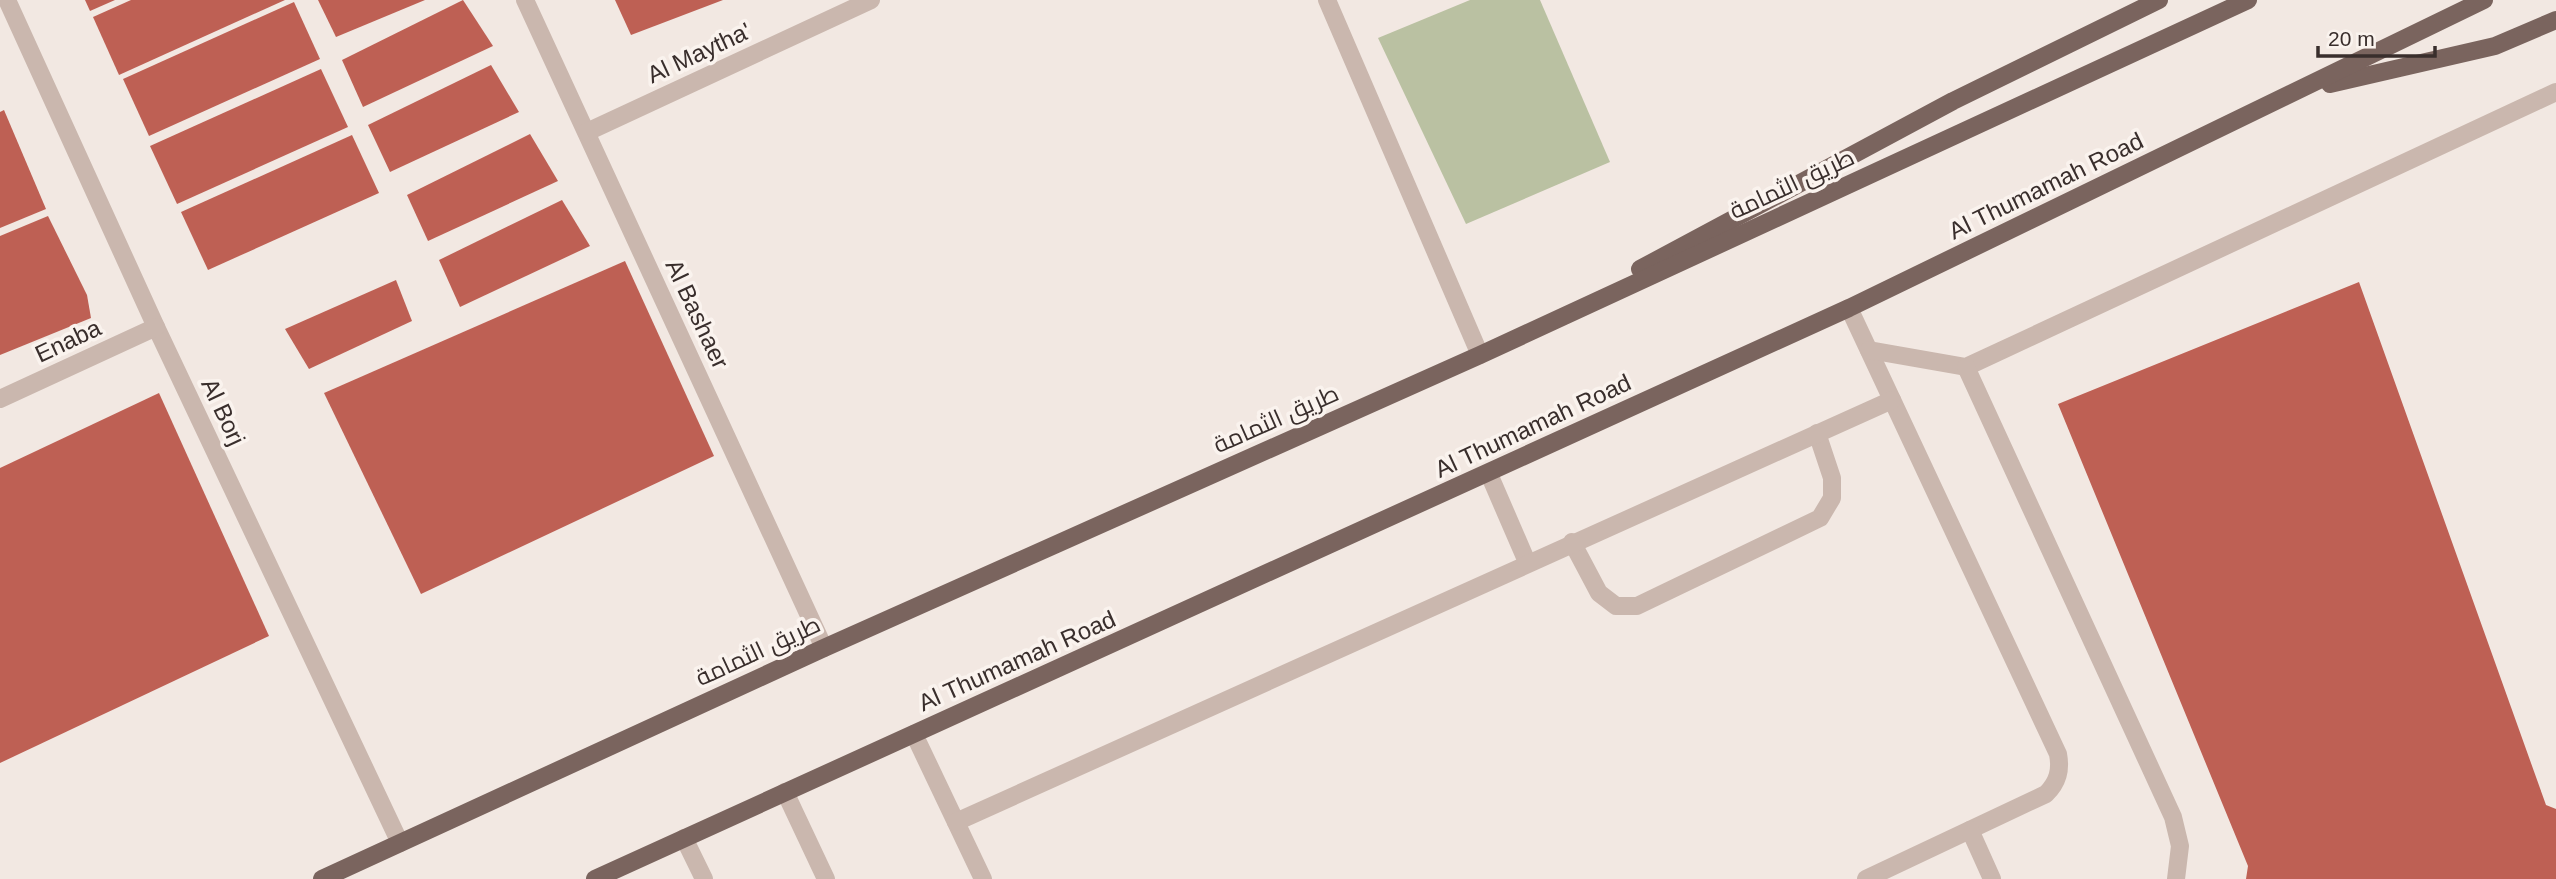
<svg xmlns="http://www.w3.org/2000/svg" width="2556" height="879" font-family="Helvetica,Cairo,sans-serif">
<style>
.green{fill:#bac1a2}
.building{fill:#be6054}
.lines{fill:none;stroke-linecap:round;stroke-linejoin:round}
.minor{stroke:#cab7ae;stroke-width:18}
.major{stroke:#7a645e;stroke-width:18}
.labels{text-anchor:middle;stroke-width:7;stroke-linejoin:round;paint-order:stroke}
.street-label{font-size:24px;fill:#392e2c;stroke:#faf3ee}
</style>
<rect width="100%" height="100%" fill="#f2e8e2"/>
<!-- green -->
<path class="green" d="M1470,0H1540L1610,162L1466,224L1378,38Z"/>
<!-- building -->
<g class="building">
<path d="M85,0H115L90,11Z"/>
<path d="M131,0H285L119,75L93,17Z"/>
<path d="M318,0H425L336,37Z"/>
<path d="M463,0L493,46L363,107L342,60Z"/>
<path d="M615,0H723L631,35Z"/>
<path d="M294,2L320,59L149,136L123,79Z"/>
<path d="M491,65L519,112L390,172L368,125Z"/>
<path d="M321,69L348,127L177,204L150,146Z"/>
<path d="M4,110L46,209L0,228V112Z"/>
<path d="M530,134L558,181L428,241L407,195Z"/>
<path d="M352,135L379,193L208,270L181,212Z"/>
<path d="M562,200L590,246L460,307L439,260Z"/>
<path d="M48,216L87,295L91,318L0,355V236Z"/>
<path d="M625,261L714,456L421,594L324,393Z"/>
<path d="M396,280L412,321L309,369L285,329Z"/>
<path d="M2359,282L2546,805L2556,809V879H2246L2248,866L2058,404Z"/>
<path d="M159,393L269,636L0,763V468Z"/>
</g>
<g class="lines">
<!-- minor -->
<g class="minor">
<path d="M7,0L156,327L400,843"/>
<path d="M525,0L824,648"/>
<path d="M1327,0L1480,355"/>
<path d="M587,132L871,0"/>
<path d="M1849,308L2058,754C2061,770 2058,782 2046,794L1866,879"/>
<path d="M1869,350L1966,367L2556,92"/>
<path d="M1966,367L2173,817L2180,846L2176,879"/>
<path d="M0,399L156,327"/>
<path d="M1489,474L1527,562"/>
<path d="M1572,542L1599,593L1616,606H1637L1820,518L1832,498V478L1817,433"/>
<path d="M914,734L983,879"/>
<path d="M785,792L826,879"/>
<path d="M956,822L1892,400"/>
<path d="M1970,830L1992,879"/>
<path d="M684,838L704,879"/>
</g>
<!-- major -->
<g class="major">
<path d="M2330,84L2495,46L2556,20"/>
<path d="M1640,269L1953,101L2159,0"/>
<path d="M322,879L824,648L1480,355L2248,0"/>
<path d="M595,879L1849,308L2484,0"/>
</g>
</g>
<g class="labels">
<!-- street labels -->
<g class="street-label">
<text transform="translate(699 53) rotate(-25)" y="8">Al Maytha'</text>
<text transform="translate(1792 184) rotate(-25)" y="8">طريق الثمامة</text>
<text transform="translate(2046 186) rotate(-26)" y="8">Al Thumamah Road</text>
<text transform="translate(697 314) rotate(65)" y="8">Al Bashaer</text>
<text transform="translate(68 341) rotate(-25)" y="8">Enaba</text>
<text transform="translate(223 412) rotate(65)" y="8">Al Borj</text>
<text transform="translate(1276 419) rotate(-24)" y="8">طريق الثمامة</text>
<text transform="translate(1533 426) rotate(-25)" y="8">Al Thumamah Road</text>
<text transform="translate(758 651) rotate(-25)" y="8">طريق الثمامة</text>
<text transform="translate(1017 661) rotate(-24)" y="8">Al Thumamah Road</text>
</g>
</g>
<!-- scale -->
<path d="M2318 46v10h117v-10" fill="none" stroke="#392e2c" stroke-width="3.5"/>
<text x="2328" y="46" font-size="21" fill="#392e2c" stroke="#faf3ee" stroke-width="5" paint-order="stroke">20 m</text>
</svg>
